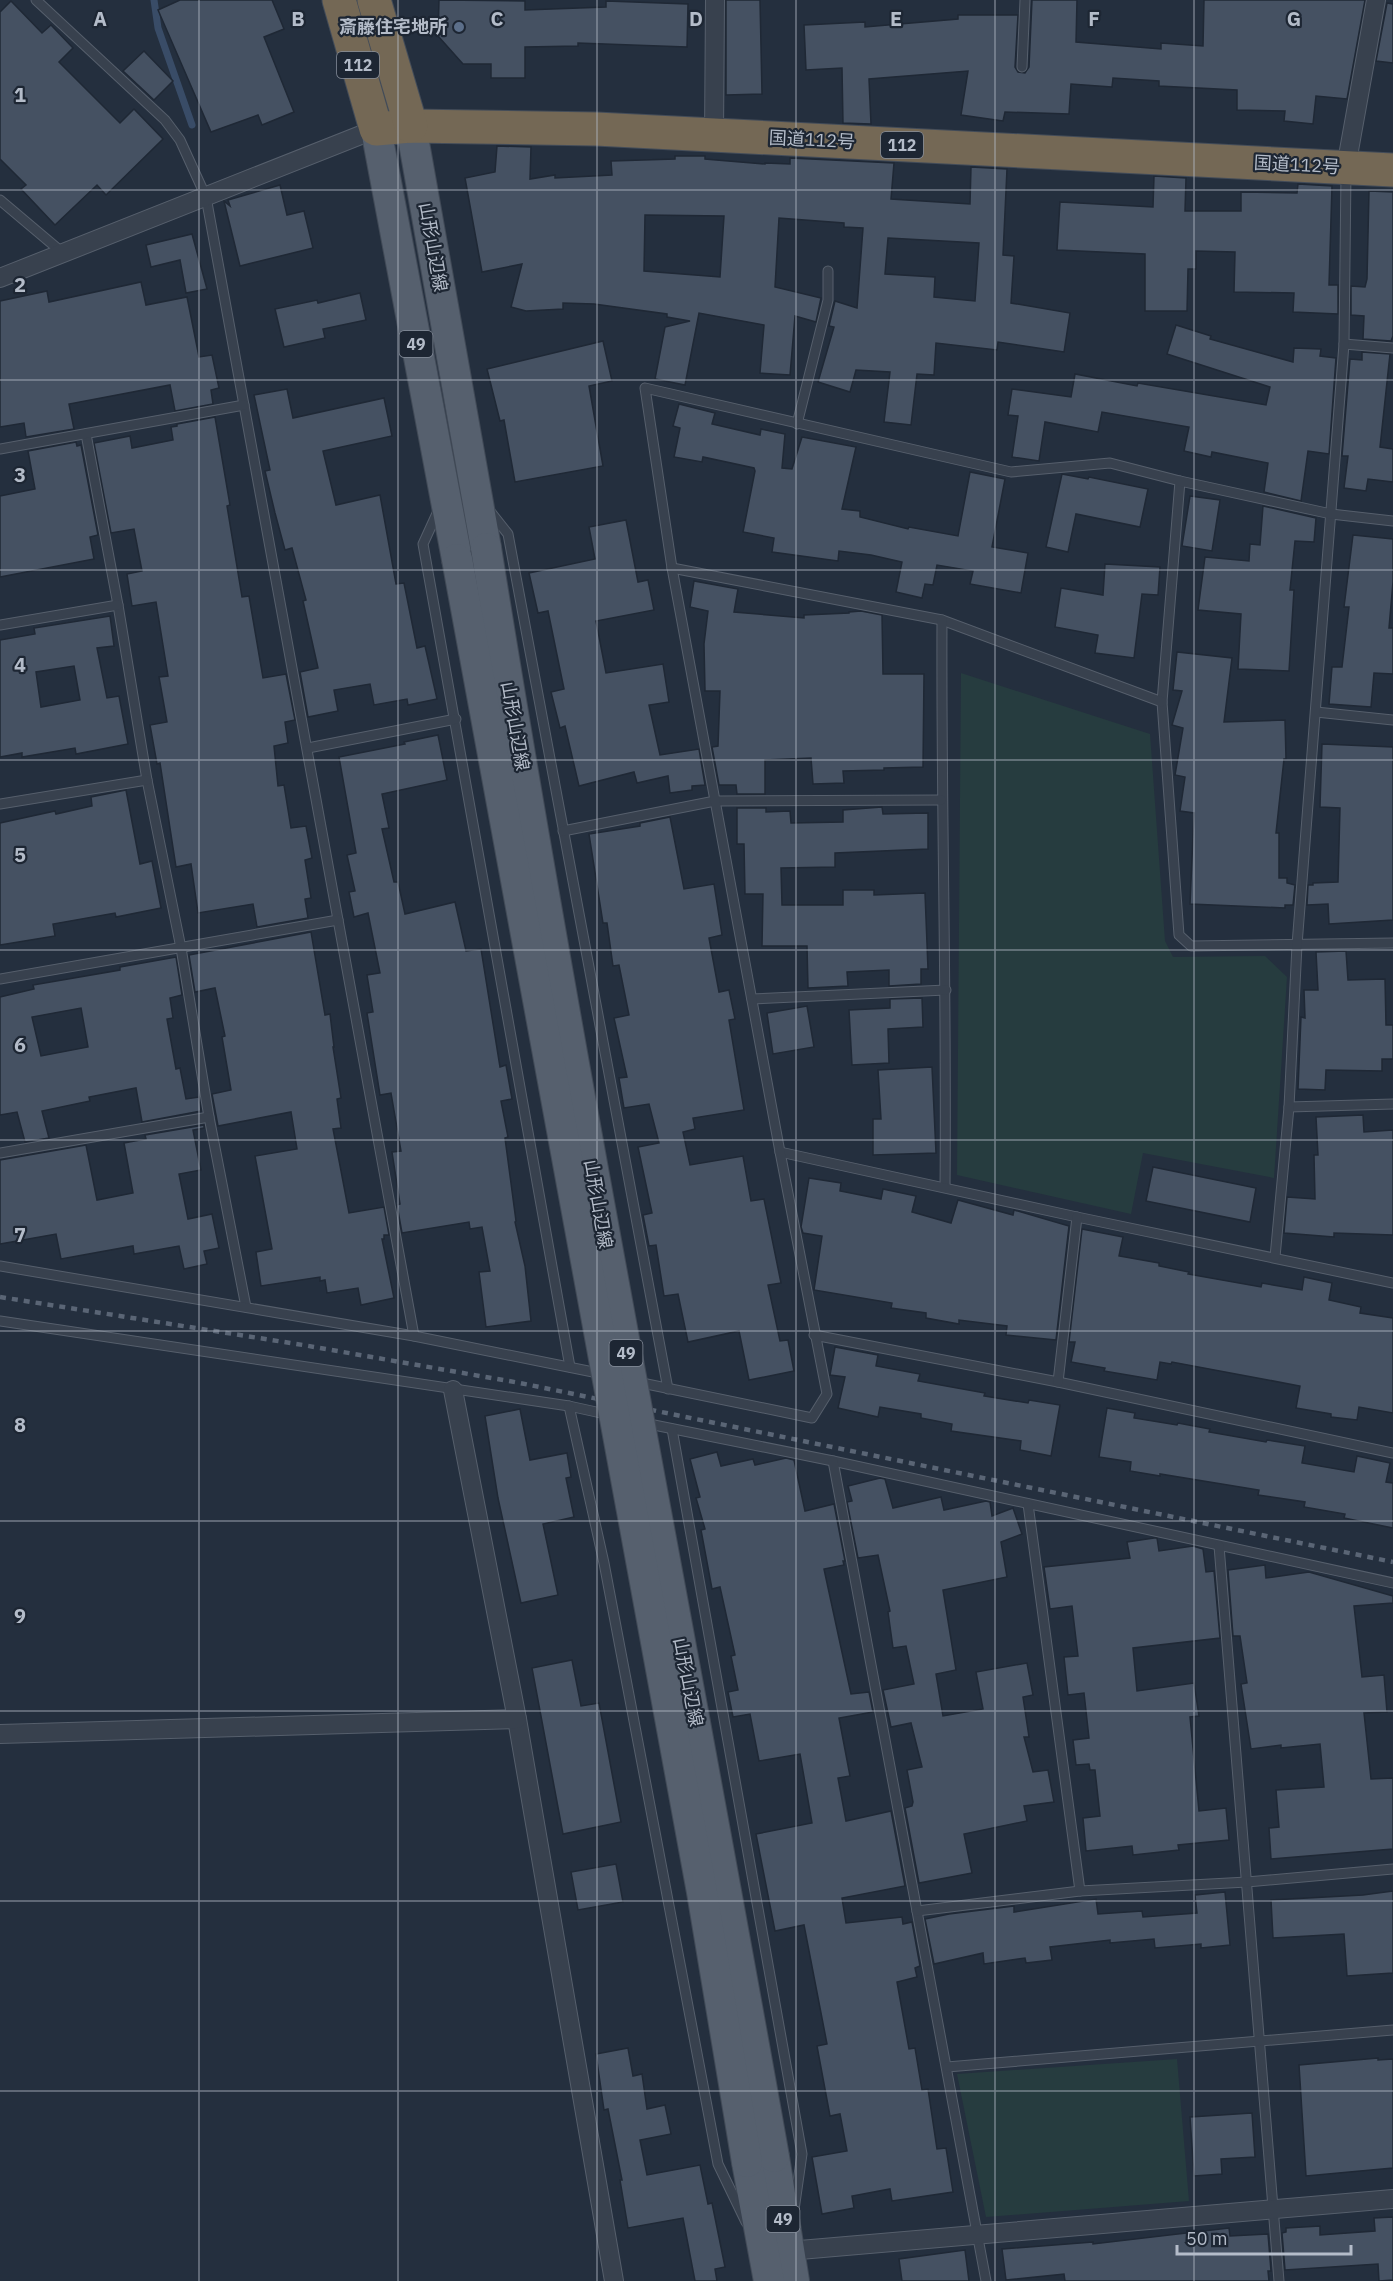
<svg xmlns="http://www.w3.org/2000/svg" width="1393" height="2281" font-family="'IBM Plex Sans','Noto Sans JP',sans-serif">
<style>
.green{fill:#263c3f}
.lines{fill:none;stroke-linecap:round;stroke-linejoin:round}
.stream{stroke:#394c67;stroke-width:7}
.building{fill:#455162;stroke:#1f2835;stroke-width:1.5;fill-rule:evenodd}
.lane-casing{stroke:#565f6c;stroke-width:11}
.street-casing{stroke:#565f6c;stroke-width:20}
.primary-casing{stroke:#414a57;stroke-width:32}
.highway-casing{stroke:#434c59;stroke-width:35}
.lane{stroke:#38414e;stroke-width:9}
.street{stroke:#38414e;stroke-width:18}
.primary{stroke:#56606e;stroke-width:30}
.highway{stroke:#746855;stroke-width:33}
.rail{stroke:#5a6575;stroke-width:4.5;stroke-dasharray:6 6;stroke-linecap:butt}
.primary-bridge-casing{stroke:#414a57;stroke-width:32;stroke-linecap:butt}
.primary-bridge{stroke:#56606e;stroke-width:30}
.grid{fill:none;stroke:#b4bcc9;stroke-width:1.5;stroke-opacity:0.55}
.service-dot{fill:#5c6f8a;stroke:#1d2633;stroke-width:2}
.labels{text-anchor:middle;stroke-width:4.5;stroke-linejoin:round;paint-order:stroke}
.shield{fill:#1d2633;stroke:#878f9c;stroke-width:1.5}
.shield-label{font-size:16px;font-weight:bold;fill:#b4bcc9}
.poi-label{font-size:18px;font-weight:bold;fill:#b4bcc9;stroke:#1d2633;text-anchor:end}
.street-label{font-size:18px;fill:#b4bcc9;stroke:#1d2633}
.grid-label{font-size:20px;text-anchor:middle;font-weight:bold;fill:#b4bcc9;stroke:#1d2633;stroke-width:4.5;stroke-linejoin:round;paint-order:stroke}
</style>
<rect width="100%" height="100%" fill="#242f3e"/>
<!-- green -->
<g class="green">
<path d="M961,673L1150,734L1165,941L1173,957L1265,956L1287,977L1274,1178L1143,1153L1131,1214L957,1175Z"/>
<path d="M1177,2059L1189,2201L986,2217L957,2074Z"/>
</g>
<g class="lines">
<!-- stream -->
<path class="stream" d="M154,0L158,28L192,125"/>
</g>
<!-- building -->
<g class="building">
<path d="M180,0H272L284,29L264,37L294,112L262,125L258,115L211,132L158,10Z"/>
<path d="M439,0L525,1V10L606,7V1L688,4L687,47L578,43V46L525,47V78H491V64H463L438,36Z"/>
<path d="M726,0H760L762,94L726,95Z"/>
<path d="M1032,0H1077L1076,42L1161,49V43L1203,46L1204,0H1365L1347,99L1316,96L1313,124L1284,121L1285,111L1237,110V90L1159,86V81L1113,78L1112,87L1071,84L1069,114L1005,112L1003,121L961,115L968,71L869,79L871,124L843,123L842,68L806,70L804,25L865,22V27L958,19V15H1018L1015,67L1018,72L1025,73L1029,67Z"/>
<path d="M11,1L42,33L51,25L73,48L59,62L120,123L134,109L163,139L106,195L97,185L55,225L21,189L26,185L0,159V12Z"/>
<path d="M1387,3L1393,4V63L1376,61Z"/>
<path d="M144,51L173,81L154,100L123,71Z"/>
<path d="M497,146L531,147L530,179L555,175V178L612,175L611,161L675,159V156H705V159L765,164V163L790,164V158L894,163L891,199L970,204L971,167L1007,169L1003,255L1014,256L1011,303L1070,313L1064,352L998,342L997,350L936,343L934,375L917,374L911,425L884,422L890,372L856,370L850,392L818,382L834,327L829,326L835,301L857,308L863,228L844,227V223L779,218L775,287L821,298L816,322L795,316L790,375L760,373L764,325L699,313L685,385L655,379L665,327L690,321L667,317V314L594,304L563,303V309L526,311L511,307L522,264L482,272L465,178L495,172ZM645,215L724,216L720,277L644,271ZM888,238L979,243L975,301L934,297L935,277L885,274Z"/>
<path d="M1154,176L1186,178L1185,211H1241V192L1297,193L1298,184L1332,186L1329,285H1338V314L1293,312L1294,293L1234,292L1235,252L1196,251V269H1188L1187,311H1145V254L1057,250L1060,202L1153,207Z"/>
<path d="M280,185L287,215L304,211L313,248L240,266L224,201L230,206L228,200Z"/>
<path d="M1369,191L1393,192V336L1391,341L1363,339L1364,316L1351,315V286L1365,287L1367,279Z"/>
<path d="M192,234L207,289L186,293L180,260L151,267L146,245Z"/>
<path d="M141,282L146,305L187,297L199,357L212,355L219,388L211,390L213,404L175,411L170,385L69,404L74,429L26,437L24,423L0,427V301L47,291L49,302Z"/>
<path d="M360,293L366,320L323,329L325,338L284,347L275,309L317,300L318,303Z"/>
<path d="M1176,325L1211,336L1210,339L1293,362L1294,348L1321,349L1320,356L1336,358L1329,454L1308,451L1301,501L1264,492L1268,463L1212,452L1211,457L1184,451L1189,427L1102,412L1098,432L1045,422L1039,461L1012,457L1018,416L1008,415L1012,389L1071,397L1075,374L1137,386L1138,383L1266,405L1270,387L1167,354Z"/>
<path d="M603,341L612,381L589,386L603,466L515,482L504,420L500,421L487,369Z"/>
<path d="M1362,352L1390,354L1380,447L1393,449V482L1368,479L1366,491L1344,488L1348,456H1342L1350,359L1362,360Z"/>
<path d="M287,389L293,418L384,398L392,436L323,451L336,505L380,495L396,584L404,583L417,648L425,646L437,699L408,705L407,699L374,705L370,684L334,690L338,711L308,717L300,672L318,668L303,601L306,600L292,548L285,550L275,513L265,471L270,470L254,395Z"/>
<path d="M679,404L715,413L712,424L760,435L761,429L785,434L782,468L792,469L802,437L856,447L842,509L860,511V517L908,529L909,527L958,536L970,472L1005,479L992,547L1028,553L1021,593L970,584L973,571L937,565L933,585L925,584L922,598L896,592L902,562L871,555L839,551L838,561L772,552L774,538L743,532L755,471L754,468L703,457L702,462L674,457L680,428L673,426Z"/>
<path d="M215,417L230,505L227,506L242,597L249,596L263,678L286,674L295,720L285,722L288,743L274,746L278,786L284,785L291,828L306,826L312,858L305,860L311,898L305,899L308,918L257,927L253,904L198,913L191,864L176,867L160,763L157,764L150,725L167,722L159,677L168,676L156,602L132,606L127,574L142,571L134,529L111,533L94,443L130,436L132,448L173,440L171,427L177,426V424Z"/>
<path d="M76,442L77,446L81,445L98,535L90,537L94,559L0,577V496L35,489L28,451Z"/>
<path d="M1062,474L1088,479L1089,477L1148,489L1140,527L1076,514L1068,552L1046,547Z"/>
<path d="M1190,496L1220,500L1212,551L1182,546Z"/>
<path d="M1263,506L1316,518L1314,542L1295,541L1290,590H1294L1289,671L1238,669L1241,614L1198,610L1205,557L1249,561L1250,544L1260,545Z"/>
<path d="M626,520L638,582L648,580L654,610L596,621L606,673L663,664L669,702L649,705L660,755L699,749L705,785L692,786V790L670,793L668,776L637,783L634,772L579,786L565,726L560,728L551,692L564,689L548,611L538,613L529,573L595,559L589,527Z"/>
<path d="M1353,535L1393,539V582L1389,628H1393V674L1374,673L1371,707L1329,704L1332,667H1342L1349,607H1344Z"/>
<path d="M1105,564L1160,567L1158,595L1142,594L1134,658L1095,653L1098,635L1055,627L1061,588L1103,595Z"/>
<path d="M694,581L738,589L734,612L804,618V615L849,613V612L861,611L882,615L883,674H924L923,767L884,768V770L843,771L844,783L813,784L811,758L765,760V794H737L736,785H719L712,747L718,746L720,691H705L704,644L708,611L690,607Z"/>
<path d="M110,616L114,646L97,648L107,698L119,696L128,744L76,754L75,748L22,757V753L0,757V640L35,634L34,628ZM74,666L80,700L41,707L36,672Z"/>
<path d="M1177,652L1232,658L1224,722L1285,720L1286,759H1284L1276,833H1279V878H1287V883L1295,885L1293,905H1285V908L1190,904L1194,813L1180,811L1185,777L1175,775L1183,728L1172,725L1182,691L1173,690Z"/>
<path d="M438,735L447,780L382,794L389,828L382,829L394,882H398L405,914L455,902L466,951L481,949L500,1067L506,1065L512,1099L501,1101L508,1137L505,1138L516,1221L515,1222L525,1266L531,1321L486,1327L479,1272L490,1271L482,1227L470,1229L469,1222L402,1233L397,1205L400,1204L392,1152L401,1151L391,1093L380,1095L367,1013L373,1012L367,975L380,973L368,913L354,917L349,892L355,891L347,855L356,853L339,757L405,744L404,742Z"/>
<path d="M1322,744L1393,747V920L1329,924L1328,904L1307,905L1308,885H1313V883L1338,882L1340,808L1320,807Z"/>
<path d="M126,790L140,864L152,861L161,908L116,917L115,913L53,924L55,936L0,945V823L55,811L56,814L92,806L91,797Z"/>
<path d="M882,807L883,814L928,813V849L835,853V867L781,868L782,905H843V890H874V895L925,893L928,969H921V984L889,986V970L847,972L848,986L808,988L807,946H762L763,894H745L744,844H737V808H766V812L790,811L791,823L843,822V810Z"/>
<path d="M670,817L684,889L714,884L722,935L709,938L719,992L729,990L735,1019L729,1020L744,1110L693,1118L695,1129L683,1132L690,1165L743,1156L751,1201L764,1199L781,1283L768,1285L780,1341L788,1340L794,1371L749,1380L739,1331L688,1342L678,1294L664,1296L656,1245L649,1246L643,1215L652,1213L638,1147L659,1143L649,1104L624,1108L619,1078L627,1077L614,1018L629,1015L619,965L613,966L607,923H603L589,834L640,826V823Z"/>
<path d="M311,932L325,1015L330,1014L334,1047H333L341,1098L337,1099L341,1128L333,1129L349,1213L384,1207L389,1235H384V1239H382L394,1298L361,1305L358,1288L327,1293L325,1280L320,1281V1277L261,1286L256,1252L272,1249L255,1156L297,1149L291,1112L218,1126L212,1094L231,1090L222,1037L225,1036L215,988L195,992L189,955Z"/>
<path d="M1346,951L1348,980L1385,979L1386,1025H1393V1059H1382V1071L1326,1070L1325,1090L1298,1089L1301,1017L1305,1018L1304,990H1318L1316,952Z"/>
<path d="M176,957L182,995L170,998L173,1018L167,1019L176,1069L180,1068L186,1099L199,1097L201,1111L142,1122L136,1088L89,1097L90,1101L42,1111L49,1138L25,1142L17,1112L0,1115V997L34,989L33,985L120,970V967ZM81,1008L88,1047L41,1056L32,1017Z"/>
<path d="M922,998L923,1027L888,1029L889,1063L852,1065L849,1010L890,1008V999Z"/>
<path d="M807,1006L814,1047L773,1054L767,1013Z"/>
<path d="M932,1067L936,1153L873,1155V1119H881L878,1070Z"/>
<path d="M1363,1115L1364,1132L1393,1130V1235L1334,1233V1237L1284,1233L1287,1197L1315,1199L1314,1155H1318L1316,1117Z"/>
<path d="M204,1125V1128L193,1130L201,1170L179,1174L188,1219L212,1214L219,1248L204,1251L207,1264L184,1269L179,1246L134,1254L133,1246L61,1259L56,1234L0,1244V1160L86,1145L97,1200L133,1193L124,1143L146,1139L145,1135Z"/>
<path d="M1153,1167L1256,1188L1250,1222L1146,1201Z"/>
<path d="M809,1178L841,1183L840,1191L881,1199L883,1189L916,1196L912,1212L951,1223L958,1200L1013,1215L1014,1210L1069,1226L1056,1340L1006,1335L1007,1326L959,1320V1324L926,1318V1313L891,1308L892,1303L814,1290L822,1236L803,1233L801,1227Z"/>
<path d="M1082,1229L1123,1237L1119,1256L1159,1263V1266L1189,1272L1188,1274L1261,1287L1262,1283L1302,1290L1304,1277L1332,1283L1329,1300L1361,1307L1360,1313L1393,1318V1413L1359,1407L1357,1420L1331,1417V1414L1296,1408L1300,1386L1172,1362L1171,1364L1160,1362L1157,1380L1104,1371L1105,1368L1071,1362L1075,1342H1069Z"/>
<path d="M835,1347L878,1355L876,1366L920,1374L918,1381L985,1393L984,1396L1028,1403L1029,1400L1060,1405L1051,1456L1020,1450L1021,1441L951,1431L952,1424L921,1418V1414L880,1407L878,1417L838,1408L845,1377L830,1375Z"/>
<path d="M1107,1408L1135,1413L1134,1418L1177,1425L1178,1423L1210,1429L1209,1432L1266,1442L1267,1440L1305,1446L1302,1463L1354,1472L1357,1456L1390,1463L1386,1482L1393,1483V1528L1344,1518L1345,1514L1304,1507L1305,1502L1258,1495L1259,1490L1160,1474V1476L1130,1471L1131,1462L1099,1457Z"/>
<path d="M520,1409L530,1460L567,1453L571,1477L566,1478L574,1517L543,1524L558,1595L521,1603L498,1498L485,1416Z"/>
<path d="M717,1452L721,1466L753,1459L755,1465L786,1458L794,1460L805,1511L834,1504L845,1561H843L844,1565L824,1569L851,1694L869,1692L873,1712L839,1718L850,1776L838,1778L846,1821L891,1811L905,1886L842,1898L846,1923L902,1917L903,1924L912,1922L920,1966L915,1968L917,1977L897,1982L909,2049L915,2048L922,2090L928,2089L937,2149L946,2148L953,2192L892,2201L890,2189L852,2196L854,2208L822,2214L812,2157L847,2151L840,2114L830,2116L817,2046L827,2044L804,1925L775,1931L756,1834L812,1823L800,1754L759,1761L750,1714L733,1717L728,1692L738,1690L731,1656L735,1655L720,1587L712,1589L701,1530L705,1529L696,1498L700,1497L690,1459Z"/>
<path d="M880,1478L885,1479L893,1508L941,1497L944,1510L986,1501L990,1502L992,1516L1013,1508L1022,1534L1001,1542L1007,1577L943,1590L956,1670L936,1674L943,1716L983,1709L976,1672L1027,1663L1033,1695L1023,1697L1029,1737H1024L1033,1772L1048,1770L1054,1802L1024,1806L1027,1821L964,1834L972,1873L919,1883L905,1808L912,1806L913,1802L907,1770L922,1767L911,1723L891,1727L883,1690L914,1684L906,1646L893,1648L888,1612L890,1611L878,1555L858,1558L847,1502L852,1501L848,1486Z"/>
<path d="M1154,1538H1157L1159,1551L1193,1546L1203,1549L1206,1572L1214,1571L1220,1638L1133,1648L1137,1691L1194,1683L1199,1716L1190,1717L1199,1811L1226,1808L1229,1840L1178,1845L1179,1850L1133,1855L1132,1846L1086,1851L1083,1818L1100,1816L1095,1770H1090L1089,1764L1076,1765L1073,1740L1089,1738L1084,1693L1068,1695L1064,1657L1078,1656L1072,1606L1050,1609L1044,1567L1130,1558L1127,1542Z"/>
<path d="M1265,1565L1266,1578L1309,1572L1393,1596V1603L1354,1606L1362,1677L1384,1675L1387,1712L1364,1713L1371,1779L1393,1778V1849L1271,1859L1269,1828L1279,1827L1276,1790L1324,1787L1320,1744L1281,1748V1745L1251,1749L1241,1684L1247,1683L1240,1636H1233L1228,1570Z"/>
<path d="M572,1660L581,1706L599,1703L621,1822L563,1834L532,1668Z"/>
<path d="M616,1864L623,1902L578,1910L571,1872Z"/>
<path d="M1393,1891V1973L1347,1976L1344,1934L1273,1938L1271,1900L1363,1895Z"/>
<path d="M1225,1892L1230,1945L1201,1948V1944L1155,1948L1154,1939L1110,1943V1940L1050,1947L1052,1960L1026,1963L1025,1958L984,1964L983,1953L934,1964L925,1919L949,1914L1014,1906V1912L1096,1899L1098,1914L1142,1911L1143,1917L1197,1913L1195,1895Z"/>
<path d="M628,2048L633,2076L642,2074L647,2109L665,2105L671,2134L640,2140L647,2175L700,2165L708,2204L712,2203L725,2267L715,2269L717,2281H695L683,2218L628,2228L620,2180H622L608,2109L604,2110L596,2054Z"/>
<path d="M1378,2058V2060L1393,2059V2168L1306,2176L1299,2065Z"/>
<path d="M1252,2113L1255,2157L1221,2159L1222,2174L1194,2176L1190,2117Z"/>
<path d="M1393,2217V2280L1379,2281L1378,2264L1285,2270L1282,2233L1286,2232V2228L1320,2226V2235L1375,2231L1374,2218Z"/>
<path d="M1229,2228L1230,2236L1268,2234L1271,2271H1268L1269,2281H1065L1064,2274L1006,2280L1002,2249L1093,2242V2244Z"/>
<path d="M965,2250L969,2281H902L899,2259Z"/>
</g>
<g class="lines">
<!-- lane casing -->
<g class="lane-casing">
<g id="lane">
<path d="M36,0L165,120L180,140L206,197L414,1336"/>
<path d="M1022,67L1025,0"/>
<path d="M0,200L64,254"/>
<path d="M1344,344L1393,348"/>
<path d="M797,424L828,300V271"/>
<path d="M86,434L118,605L147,780L181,948L209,1117L246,1307"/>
<path d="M0,449L244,405"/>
<path d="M1180,481L1162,702L1179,935L1191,946L1393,943"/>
<path d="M439,509L423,544L570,1367"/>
<path d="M489,510L508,534L668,1389"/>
<path d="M672,568L942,620L1162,702"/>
<path d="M942,620C941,809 947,998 945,1187"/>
<path d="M0,625L118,605"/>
<path d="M1316,712L1393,720"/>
<path d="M308,748L456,719"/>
<path d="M0,804L147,780"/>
<path d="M563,831L715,801L941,800"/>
<path d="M0,979L338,920"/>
<path d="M752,999L946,990"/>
<path d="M1289,1107L1393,1104"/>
<path d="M780,1152L1077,1217L1393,1283"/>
<path d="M0,1153L209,1117"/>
<path d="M1275,1257L1289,1107L1297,945L1344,344L1346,173"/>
<path d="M0,1266L414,1336L603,1374"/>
<path d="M0,1321L569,1406L610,1415"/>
<path d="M814,1335L1058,1382L1393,1453"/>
<path d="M637,1382L812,1418L827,1394L780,1152L672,568L645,388L1011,472L1110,463L1180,481L1331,514L1393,521"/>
<path d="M1058,1382L1077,1217"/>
<path d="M569,1406L604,1563L718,2164L746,2222"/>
<path d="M644,1423L833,1461L1393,1583"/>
<path d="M672,1429L802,2154L794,2210"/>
<path d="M833,1461L986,2281"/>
<path d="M1028,1504L1080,1891"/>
<path d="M1219,1546L1279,2281"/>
<path d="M917,1911L1080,1891L1247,1882L1393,1869"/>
<path d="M947,2067L1393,2030"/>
</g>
</g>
<!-- street casing -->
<g class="street-casing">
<g id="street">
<path d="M714,136L715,0"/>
<path d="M1346,167L1376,0"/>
<path d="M0,278L376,129"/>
<path d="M453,1390L517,1719L614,2281"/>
<path d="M0,1734L517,1719"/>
<path d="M788,2251L1393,2199"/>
</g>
</g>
<!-- primary casing -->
<g class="primary-casing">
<g id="primary">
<path d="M411,126L486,548"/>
<path d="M376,129L457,559"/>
<path d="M774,2157L794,2281"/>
<path d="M747,2162L769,2281"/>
</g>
</g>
<!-- highway casing -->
<g class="highway-casing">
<g id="highway">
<path d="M339,0L376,129L411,126L596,129L1393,170"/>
<path d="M374,0L411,126"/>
</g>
</g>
<!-- lane -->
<use href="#lane" class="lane"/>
<!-- street -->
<use href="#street" class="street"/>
<!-- primary -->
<use href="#primary" class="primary"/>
<!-- highway -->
<use href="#highway" class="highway"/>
<!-- rail -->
<path class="rail" d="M0,1297L303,1345L520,1383L1393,1562"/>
<!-- primary-bridge casing -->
<g class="primary-bridge-casing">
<g id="primary-bridge">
<path d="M486,548C572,1086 679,1621 774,2157"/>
<path d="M457,559L702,1892L747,2162"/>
</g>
</g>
<!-- primary-bridge -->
<use href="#primary-bridge" class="primary-bridge"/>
</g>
<!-- grid -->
<path class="grid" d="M199,0V2281M398,0V2281M597,0V2281M796,0V2281M995,0V2281M1194,0V2281M0,190H1393M0,380H1393M0,570H1393M0,760H1393M0,950H1393M0,1140H1393M0,1331H1393M0,1521H1393M0,1711H1393M0,1901H1393M0,2091H1393"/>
<!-- markers -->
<circle class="service-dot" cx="459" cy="27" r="6"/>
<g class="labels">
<!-- shield labels -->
<g class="shield">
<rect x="337" y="52" width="42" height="26" rx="4.5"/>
<rect x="881" y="132" width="42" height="26" rx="4.5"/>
<rect x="399.5" y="331" width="33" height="26" rx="4.5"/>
<rect x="609.5" y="1340" width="33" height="26" rx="4.5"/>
<rect x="766.5" y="2206" width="33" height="26" rx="4.5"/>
</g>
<g class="shield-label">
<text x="358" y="71">112</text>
<text x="902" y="151">112</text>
<text x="416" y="350">49</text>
<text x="626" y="1359">49</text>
<text x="783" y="2225">49</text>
</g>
<!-- poi labels -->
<g class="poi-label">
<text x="447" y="33">斎藤住宅地所</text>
</g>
<!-- street labels -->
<g class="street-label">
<text transform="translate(812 140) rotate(3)" y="6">国道112号</text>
<text transform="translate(1297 165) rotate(3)" y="6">国道112号</text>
<text transform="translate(433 247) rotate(80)" y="6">山形山辺線</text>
<text transform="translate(515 726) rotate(80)" y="6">山形山辺線</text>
<text transform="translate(598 1204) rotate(80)" y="6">山形山辺線</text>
<text transform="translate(688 1682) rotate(79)" y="6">山形山辺線</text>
</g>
</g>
<g class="grid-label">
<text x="100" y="26">A</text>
<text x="298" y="26">B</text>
<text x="497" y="26">C</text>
<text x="696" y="26">D</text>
<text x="896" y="26">E</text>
<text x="1094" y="26">F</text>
<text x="1294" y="26">G</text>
<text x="20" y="102">1</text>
<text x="20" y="292">2</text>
<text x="20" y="482">3</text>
<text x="20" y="672">4</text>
<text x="20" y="862">5</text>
<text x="20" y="1052">6</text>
<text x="20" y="1242">7</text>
<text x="20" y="1432">8</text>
<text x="20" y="1623">9</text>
</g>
<!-- scale -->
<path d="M1177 2245v9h174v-9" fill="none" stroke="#b4bcc9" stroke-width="3"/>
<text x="1186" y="2245" font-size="18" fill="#b4bcc9" stroke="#1d2633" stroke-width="4.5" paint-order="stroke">50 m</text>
</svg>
